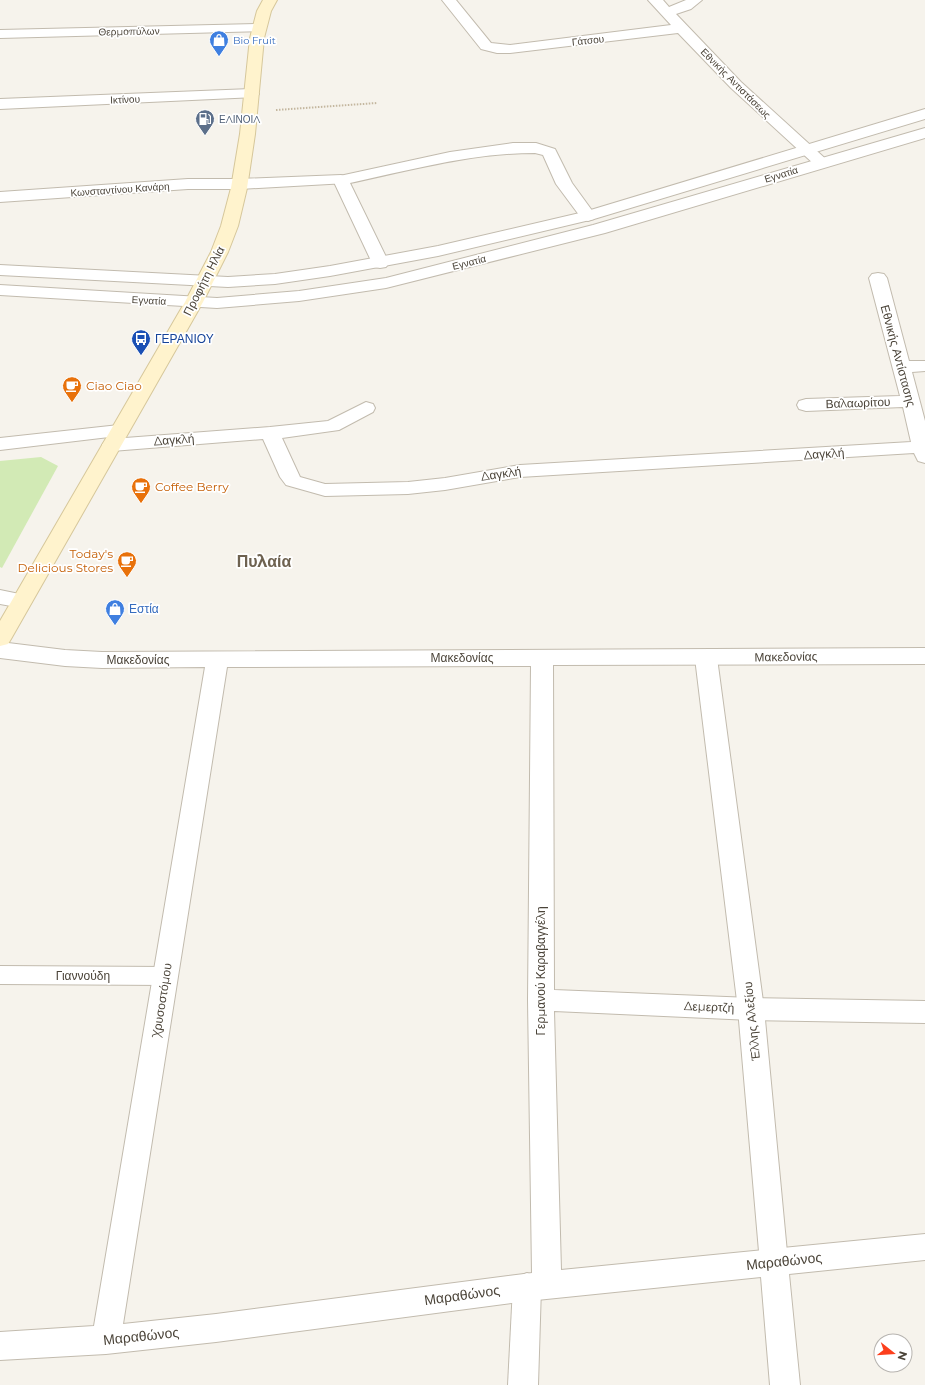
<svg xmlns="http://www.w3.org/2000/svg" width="925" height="1385" font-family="Montserrat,sans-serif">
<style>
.green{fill:#d2eab5}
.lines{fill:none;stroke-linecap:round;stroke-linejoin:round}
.service-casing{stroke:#c2bbae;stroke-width:2}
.pedestrian-casing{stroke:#c2bbae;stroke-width:2}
.minor-casing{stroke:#c2bbae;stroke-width:2}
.tertiary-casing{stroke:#c2bbae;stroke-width:2}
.secondary-casing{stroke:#d6c79b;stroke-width:2}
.path{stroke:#c4b79f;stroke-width:2;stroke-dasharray:1.5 1.5;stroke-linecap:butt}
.service{fill:#fff;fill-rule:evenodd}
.pedestrian{fill:#fff;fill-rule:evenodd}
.minor{fill:#fff;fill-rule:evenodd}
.tertiary{fill:#fff;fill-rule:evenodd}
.secondary{fill:#fff3cd;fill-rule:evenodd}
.labels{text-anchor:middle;stroke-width:3.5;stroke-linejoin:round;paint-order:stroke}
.far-street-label{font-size:10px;fill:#4b4439;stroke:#fff}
.far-shop-label{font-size:10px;fill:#366cbe;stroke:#fff;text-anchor:start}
.far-service-label{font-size:10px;fill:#4e5e75;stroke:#fff;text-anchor:start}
.street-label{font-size:12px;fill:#4b4439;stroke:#fff}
.transit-label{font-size:12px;fill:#164399;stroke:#fff;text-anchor:start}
.food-label{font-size:12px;fill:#c56008;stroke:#fff;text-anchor:start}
.shop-label{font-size:12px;fill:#366cbe;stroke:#fff;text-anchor:start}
.near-street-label{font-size:14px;fill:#4b4439;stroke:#fff}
.district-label{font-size:16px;font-weight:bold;fill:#6e6250;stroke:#fff}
</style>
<rect width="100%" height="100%" fill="#f6f3ec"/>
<!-- green -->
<path class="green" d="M41,457L58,466L2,568L0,567V461Z"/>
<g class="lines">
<!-- service casing -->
<g class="service-casing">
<path id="service" d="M0,966L166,967L173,970L176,976L173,982L166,985L0,984Z"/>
</g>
<!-- pedestrian casing -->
<g class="pedestrian-casing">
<g id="pedestrian">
<path d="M341,175L347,177L349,180L347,183L240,189L234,187L232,184L234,181L240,179Z"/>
<path d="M706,650L714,653L717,658L764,1009L788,1263L784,1272L774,1276L764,1272L760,1263L738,1009L695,658L698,653Z"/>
<path d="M527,1273L537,1277L541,1287L538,1385H508L513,1287L517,1277Z"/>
</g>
</g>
<!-- minor casing -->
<g class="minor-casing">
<g id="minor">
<path d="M442,0H456L491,43L510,45L671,25L648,0H663L669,7L686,0H702L691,9L676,14L741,82L829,162L827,165H815L731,88L678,33L510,53H497L481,49Z"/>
<path d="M259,24L264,25L266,28L264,31L0,38V30Z"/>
<path d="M251,89L256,91L259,94L256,97L0,109V99Z"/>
<path d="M513,143H536L555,149L572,183L596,216L594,219L588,221L582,219L556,184L543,155L535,153C472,153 411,170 350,183L389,263L386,267L380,268L374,267L333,180L335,177L450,152Z"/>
<path d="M188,179H240L246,181L248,184L246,187L240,189H188L0,202V192Z"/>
<path d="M878,273L884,274L887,278L909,361H925V371L912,372L925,421V463L918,461L914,453L520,477L445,490L408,494L325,496L286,485L280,477L263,439L112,451L105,449L102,445L105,441L112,439L270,427L328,421L366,402L373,404L375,408L373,412L339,430L282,438L300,477L325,484L408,482L445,478L520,465L911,442L903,407L806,411L799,409L797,405L799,401L806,399L900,396L869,278L872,274Z"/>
<path d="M119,425L126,427L128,431L126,435L0,450V438Z"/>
<path d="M0,590L29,596L32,601L29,606L22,608L0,604Z"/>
<path d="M0,642L65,650L102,652L925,648V664L553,665L554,990L751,998L925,1001V1023L751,1020L554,1011L561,1270L925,1234V1260L789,1274L800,1385H770L761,1277L527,1301L216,1342L106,1354L0,1360V1332L94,1326L205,667L102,668L65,666L0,658ZM531,666L528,1000L532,1273L216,1314L123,1324L227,667Z"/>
</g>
</g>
<!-- tertiary casing -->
<g class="tertiary-casing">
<g id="tertiary">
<path d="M925,109V119L594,219L438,256L330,276L275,284L228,287L0,275V265L228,277L275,274L330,266L438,246L584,212Z"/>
<path d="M925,128V138L605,233L386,288L299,301L217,308L0,295V285L217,298L299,291L386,278L593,225Z"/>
</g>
</g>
<!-- secondary casing -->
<g class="secondary-casing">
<path id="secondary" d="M263,0H277L271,11L264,38L255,134L247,188L238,226L228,252L203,302L11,639L8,644L0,646V621L185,302L211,252L221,226L231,188L240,134L250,38L257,11Z"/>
</g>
<!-- path -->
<path class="path" d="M276,110L377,103"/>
<!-- service -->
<use href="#service" class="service"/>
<!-- pedestrian -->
<use href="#pedestrian" class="pedestrian"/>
<!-- minor -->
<use href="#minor" class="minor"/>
<!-- tertiary -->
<use href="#tertiary" class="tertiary"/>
<!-- secondary -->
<use href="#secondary" class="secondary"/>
</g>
<!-- icons -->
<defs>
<g id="shop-pin" transform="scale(1)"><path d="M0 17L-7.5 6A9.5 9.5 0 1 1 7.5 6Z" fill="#3f7fe0" stroke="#fff"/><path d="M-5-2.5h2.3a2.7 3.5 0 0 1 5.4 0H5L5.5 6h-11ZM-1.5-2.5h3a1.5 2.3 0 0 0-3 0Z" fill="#fff"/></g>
<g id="fuel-pin" transform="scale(1)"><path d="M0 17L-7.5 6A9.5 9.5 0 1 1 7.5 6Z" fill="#5c6f8a" stroke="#fff"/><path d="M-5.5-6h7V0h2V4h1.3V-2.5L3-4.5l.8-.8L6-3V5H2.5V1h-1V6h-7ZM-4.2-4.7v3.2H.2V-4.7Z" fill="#fff"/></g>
<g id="bus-pin" transform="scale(1)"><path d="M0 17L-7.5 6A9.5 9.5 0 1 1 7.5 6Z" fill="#1a4fb4" stroke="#fff"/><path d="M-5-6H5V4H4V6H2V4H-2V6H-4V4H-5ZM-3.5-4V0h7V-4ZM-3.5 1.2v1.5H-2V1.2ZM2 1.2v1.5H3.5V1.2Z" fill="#fff"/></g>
<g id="cafe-pin" transform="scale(1)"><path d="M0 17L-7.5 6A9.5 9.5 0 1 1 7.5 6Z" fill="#e8710a" stroke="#fff"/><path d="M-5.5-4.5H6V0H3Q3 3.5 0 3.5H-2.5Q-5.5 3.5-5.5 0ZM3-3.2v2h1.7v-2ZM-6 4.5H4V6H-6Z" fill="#fff"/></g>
</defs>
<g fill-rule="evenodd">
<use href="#shop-pin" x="219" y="40"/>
<use href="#fuel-pin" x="205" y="119"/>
<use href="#bus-pin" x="141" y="339"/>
<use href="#cafe-pin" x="72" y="386"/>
<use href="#cafe-pin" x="141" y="487"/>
<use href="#cafe-pin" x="127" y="561"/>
<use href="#shop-pin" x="115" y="609"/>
</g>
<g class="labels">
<!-- far-street labels -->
<g class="far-street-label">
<text transform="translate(129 31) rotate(-1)" y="4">Θερμοπύλων</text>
<text transform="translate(588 40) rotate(-6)" y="4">Γάτσου</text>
<text transform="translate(736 83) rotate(45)" y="4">Εθνικής Αντιστάσεως</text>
<text transform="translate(125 99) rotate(-2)" y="4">Ικτίνου</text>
<text transform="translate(781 174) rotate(-17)" y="4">Εγνατία</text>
<text transform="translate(120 189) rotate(-4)" y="4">Κωνσταντίνου Κανάρη</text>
<text transform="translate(469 262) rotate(-14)" y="4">Εγνατία</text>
<text transform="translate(149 300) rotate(3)" y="4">Εγνατία</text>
</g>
<!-- far-shop labels -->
<g class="far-shop-label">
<text x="233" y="44">Bio Fruit</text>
</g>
<!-- far-service labels -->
<g class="far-service-label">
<text x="219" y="123">ΕΛΙΝΟΙΛ</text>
</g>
<!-- street labels -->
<g class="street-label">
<text transform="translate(204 281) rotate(-63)" y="4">Προφήτη Ηλία</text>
<text transform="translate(898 356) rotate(75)" y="4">Εθνικής Αντίστασης</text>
<text transform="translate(858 403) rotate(-2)" y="4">Βαλαωρίτου</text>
<text transform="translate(174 440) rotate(-4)" y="4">Δαγκλή</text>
<text transform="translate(824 454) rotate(-4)" y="4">Δαγκλή</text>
<text transform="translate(501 474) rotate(-8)" y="4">Δαγκλή</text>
<text transform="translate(786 657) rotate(-1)" y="4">Μακεδονίας</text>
<text x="462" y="662">Μακεδονίας</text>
<text x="138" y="664">Μακεδονίας</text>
<text transform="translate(541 971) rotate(-90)" y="4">Γερμανού Καραβαγγέλη</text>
<text x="83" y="980">Γιαννούδη</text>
<text transform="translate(162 1000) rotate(-81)" y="4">Χρυσοστόμου</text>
<text transform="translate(709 1007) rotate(2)" y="4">Δεμερτζή</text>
<text transform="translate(752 1021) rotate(-96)" y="4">Έλλης Αλεξίου</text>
</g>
<!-- transit labels -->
<g class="transit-label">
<text x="155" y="343">ΓΕΡΑΝΙΟΥ</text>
</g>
<!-- food labels -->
<g class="food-label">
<text x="86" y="390">Ciao Ciao</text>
<text x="155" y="491">Coffee Berry</text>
<text x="113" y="558" text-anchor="end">Today's<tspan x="113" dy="14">Delicious Stores</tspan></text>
</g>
<!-- shop labels -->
<g class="shop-label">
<text x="129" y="613">Εστία</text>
</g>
<!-- near-street labels -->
<g class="near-street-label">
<text transform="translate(784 1261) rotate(-6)" y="5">Μαραθώνος</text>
<text transform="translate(462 1295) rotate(-8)" y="5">Μαραθώνος</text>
<text transform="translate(141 1336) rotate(-6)" y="5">Μαραθώνος</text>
</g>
<!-- district labels -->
<g class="district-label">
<text x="264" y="567">Πυλαία</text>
</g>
</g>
<!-- north arrow -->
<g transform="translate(893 1353) rotate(107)"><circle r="19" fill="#ffffff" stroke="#b7b4b0"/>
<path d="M0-3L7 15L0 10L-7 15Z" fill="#fc3f1d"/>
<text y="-6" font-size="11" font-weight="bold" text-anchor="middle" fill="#4b4439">N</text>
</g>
</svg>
